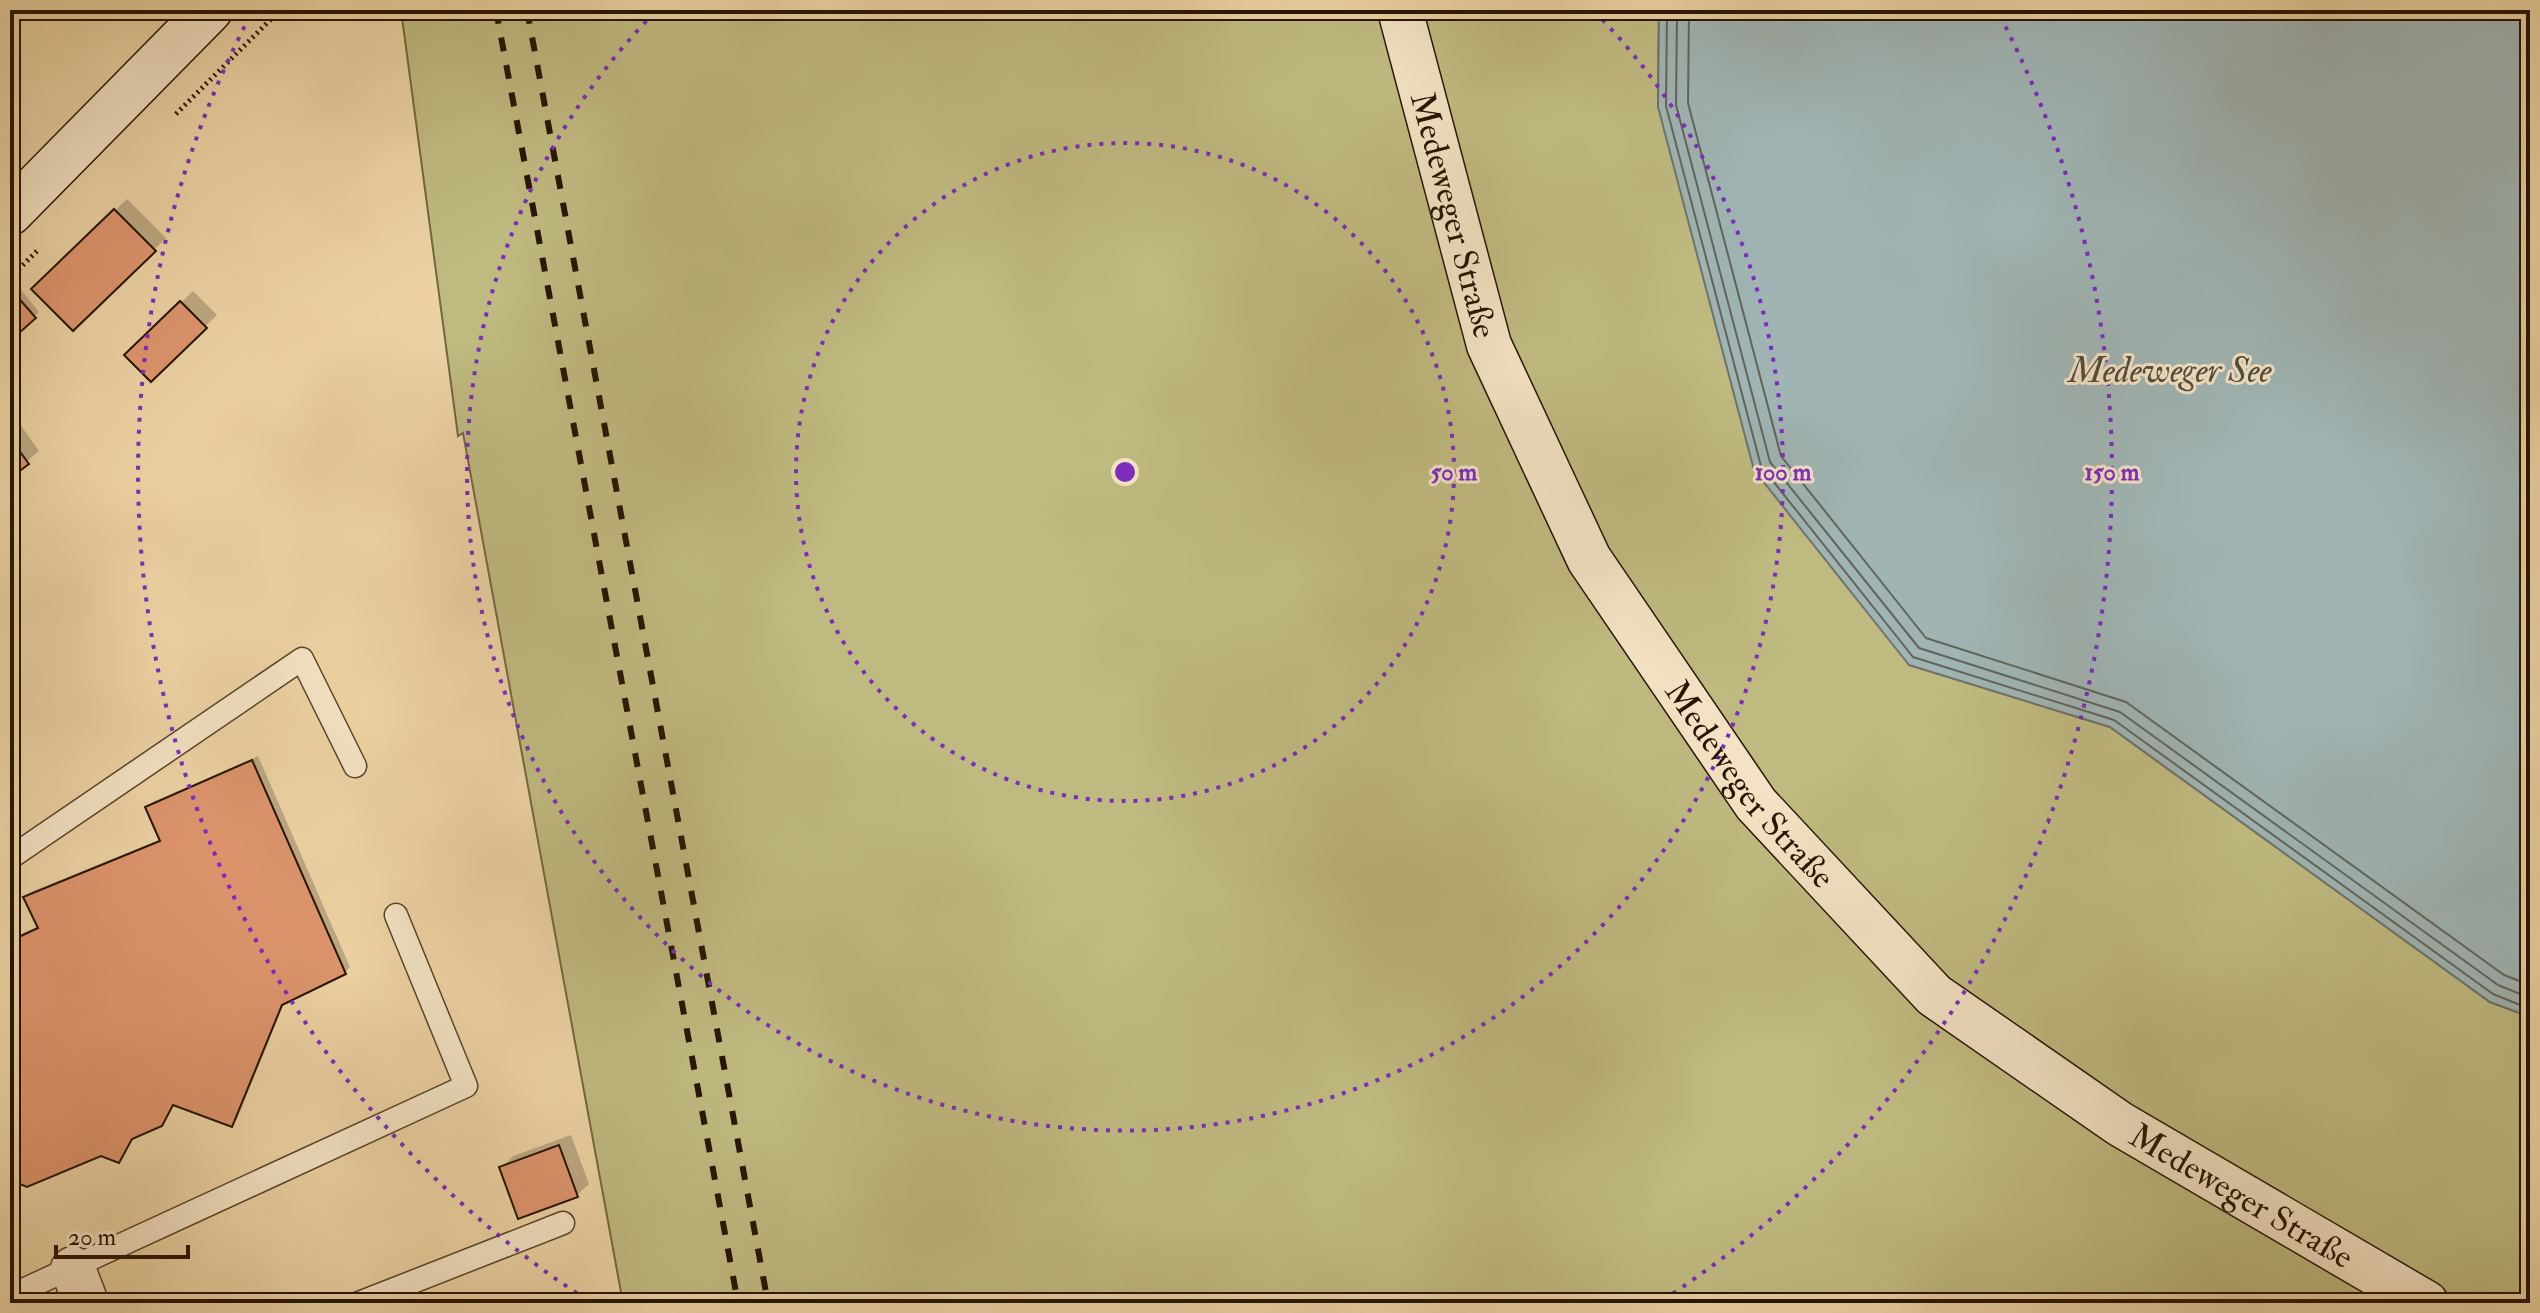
<svg xmlns="http://www.w3.org/2000/svg" width="2540" height="1313" font-family="'IM FELL Double Pica',serif">
<style>
.green{fill:#bfba80;stroke:#726842;stroke-width:2}
.water{fill:#9fb4b3;stroke:#6e746d;stroke-width:2}
.shadow{fill:#0003}
.lines{fill:none;stroke-linecap:round;stroke-linejoin:round}
.shore{stroke:#62645b;stroke-width:2}
.building{fill:#dd946c;stroke:#251503;stroke-width:2}
.lane-casing{stroke:#57442b;stroke-width:25}
.street-casing{stroke:#57442b;stroke-width:47}
.secondary-casing{stroke:#251503;stroke-width:47}
.path{stroke:#251503;stroke-width:5;stroke-dasharray:2 4;stroke-linecap:butt}
.lane{stroke:#f3e2c3;stroke-width:22}
.street{stroke:#f3e2c3;stroke-width:44}
.secondary{stroke:#f3e2c3;stroke-width:44}
.rail{stroke:#251503;stroke-width:6;stroke-dasharray:14 14;stroke-linecap:butt}
.ring{fill:none;stroke:#7b2cbf;stroke-width:4;stroke-dasharray:4 8}
.labels{text-anchor:middle;stroke-width:6;stroke-linejoin:round;paint-order:stroke}
.street-label{font-size:34px;fill:#251503;stroke:#f3e2c3}
.water-label{font-size:36px;font-style:italic;fill:#504d41;stroke:#f3e2c3}
.centre{fill:#7b2cbf;stroke:#f3e2c3;stroke-width:4}
.ring-label{font-size:24px;text-anchor:middle;font-weight:bold;fill:#7b2cbf;stroke:#f3e2c3;stroke-width:6;stroke-linejoin:round;paint-order:stroke}
</style>
<rect width="100%" height="100%" fill="#ecd2a3"/>
<filter id="stains"><feTurbulence type="fractalNoise" baseFrequency=".0025" numOctaves="4"/><feColorMatrix values="0 0 0 0 .2 0 0 0 0 .09 0 0 0 0 .02 0 0 0 .5 -.17"/></filter>
<radialGradient id="worn" r=".72"><stop offset=".6" stop-color="#630" stop-opacity="0"/><stop offset="1" stop-color="#630" stop-opacity=".3"/></radialGradient>
<!-- green -->
<path class="green" d="M401,10H1659L1658,107L1909,665L2110,727L2490,1002L2530,1017V1303H623L463,433L458,436Z"/>
<!-- water -->
<path class="water" d="M1659,10H2530V1017L2490,1002L2110,727L1909,665L1754,470L1658,107Z"/>
<!-- shadow -->
<g class="shadow">
<path d="M127,199L166,238L73,329L34,289Z"/>
<path d="M21,290L39,312L10,338V300Z"/>
<path d="M193,291L217,315L151,380L127,355Z"/>
<path d="M10,410L39,451L10,476Z"/>
<path d="M258,756L350,967L345,972L285,1001L237,1119L232,1124L175,1103L161,1124L135,1136L119,1161L101,1154L10,1178V939L39,926L26,897L31,892L161,839L147,807L153,802Z"/>
<path d="M571,1135L589,1184L577,1195L502,1167L513,1156Z"/>
<path d="M554,1292L558,1303H529Z"/>
</g>
<g class="lines">
<!-- shore -->
<g class="shore">
<path d="M1667,10L1666,106L1761,466L1913,657L2114,720L2493,994L2530,1009"/>
<path d="M1677,10L1676,105L1770,462L1919,648L2120,712L2498,985L2530,998"/>
<path d="M1689,10L1688,103L1781,456L1926,638L2126,702L2504,975L2530,985"/>
</g>
</g>
<!-- building -->
<g class="building">
<path d="M114,209L156,251L73,331L31,289Z"/>
<path d="M15,294L36,318L10,341V298Z"/>
<path d="M180,301L207,328L151,382L124,355Z"/>
<path d="M10,438L29,464L10,478Z"/>
<path d="M252,760L346,974L282,1005L232,1127L173,1105L162,1126L132,1139L119,1163L101,1156L27,1187L10,1180V941L38,928L23,897L160,841L145,807Z"/>
<path d="M559,1145L578,1197L518,1219L499,1167Z"/>
</g>
<g class="lines">
<!-- lane casing -->
<g class="lane-casing">
<g id="lane">
<path d="M10,858L302,659L355,766"/>
<path d="M10,1296L466,1086L396,915"/>
<path d="M359,1303L563,1223"/>
</g>
</g>
<!-- street casing -->
<g class="street-casing">
<path id="street" d="M73,1269L86,1303"/>
</g>
<!-- secondary casing -->
<g class="secondary-casing">
<g id="secondary">
<path id="s1" d="M1400,10L1489,345L1589,559L1756,804L1934,995L2120,1124L2426,1303"/>
<path d="M10,213L210,10"/>
</g>
</g>
<!-- path -->
<g class="path">
<path d="M176,114L280,10"/>
<path d="M10,278L38,250"/>
</g>
<!-- lane -->
<use href="#lane" class="lane"/>
<!-- street -->
<use href="#street" class="street"/>
<!-- secondary -->
<use href="#secondary" class="secondary"/>
<!-- rail -->
<g class="rail">
<path d="M496,10L738,1303"/>
<path d="M527,10L768,1303"/>
</g>
</g>
<!-- distance rings -->
<g class="ring">
<circle cx="1125" cy="472" r="329"/>
<path d="M1594 11A658 658 0 1 1 656 11"/>
<path d="M587 1300A987 987 0 0 1 250 16M2000 16A987 987 0 0 1 1663 1300"/>
</g>
<g class="labels">
<!-- street labels -->
<g class="street-label">
<text dy="12" stroke="none"><textPath href="#s1" startOffset="212">Medeweger Straße</textPath></text>
<text dy="12" stroke="none"><textPath href="#s1" startOffset="860">Medeweger Straße</textPath></text>
<text dy="12" stroke="none"><textPath href="#s1" startOffset="1508">Medeweger Straße</textPath></text>
</g>
<!-- water labels -->
<g class="water-label">
<text x="2170" y="382">Medeweger See</text>
</g>
</g>
<circle cx="1125" cy="472" r="12" class="centre"/>
<g class="ring-label">
<text x="1454" y="480">50 m</text>
<text x="1783" y="480">100 m</text>
<text x="2112" y="480">150 m</text>
</g>
<!-- margin -->
<rect width="2540" height="1313" fill="none" stroke="#ecd2a3" stroke-width="40"/>
<rect x="12" y="12" width="2516" height="1289" fill="none" stroke="#251503" stroke-width="4"/>
<rect x="20" y="20" width="2500" height="1273" fill="none" stroke="#251503" stroke-width="2"/>
<!-- scale -->
<path d="M56 1245v12h132v-12" fill="none" stroke="#251503" stroke-width="4"/>
<text x="68" y="1245" font-size="24" fill="#251503" stroke="#f3e2c3" stroke-width="6" paint-order="stroke">20 m</text>
<rect width="100%" height="100%" filter="url(#stains)"/>
<rect width="100%" height="100%" fill="url(#worn)"/>
</svg>
